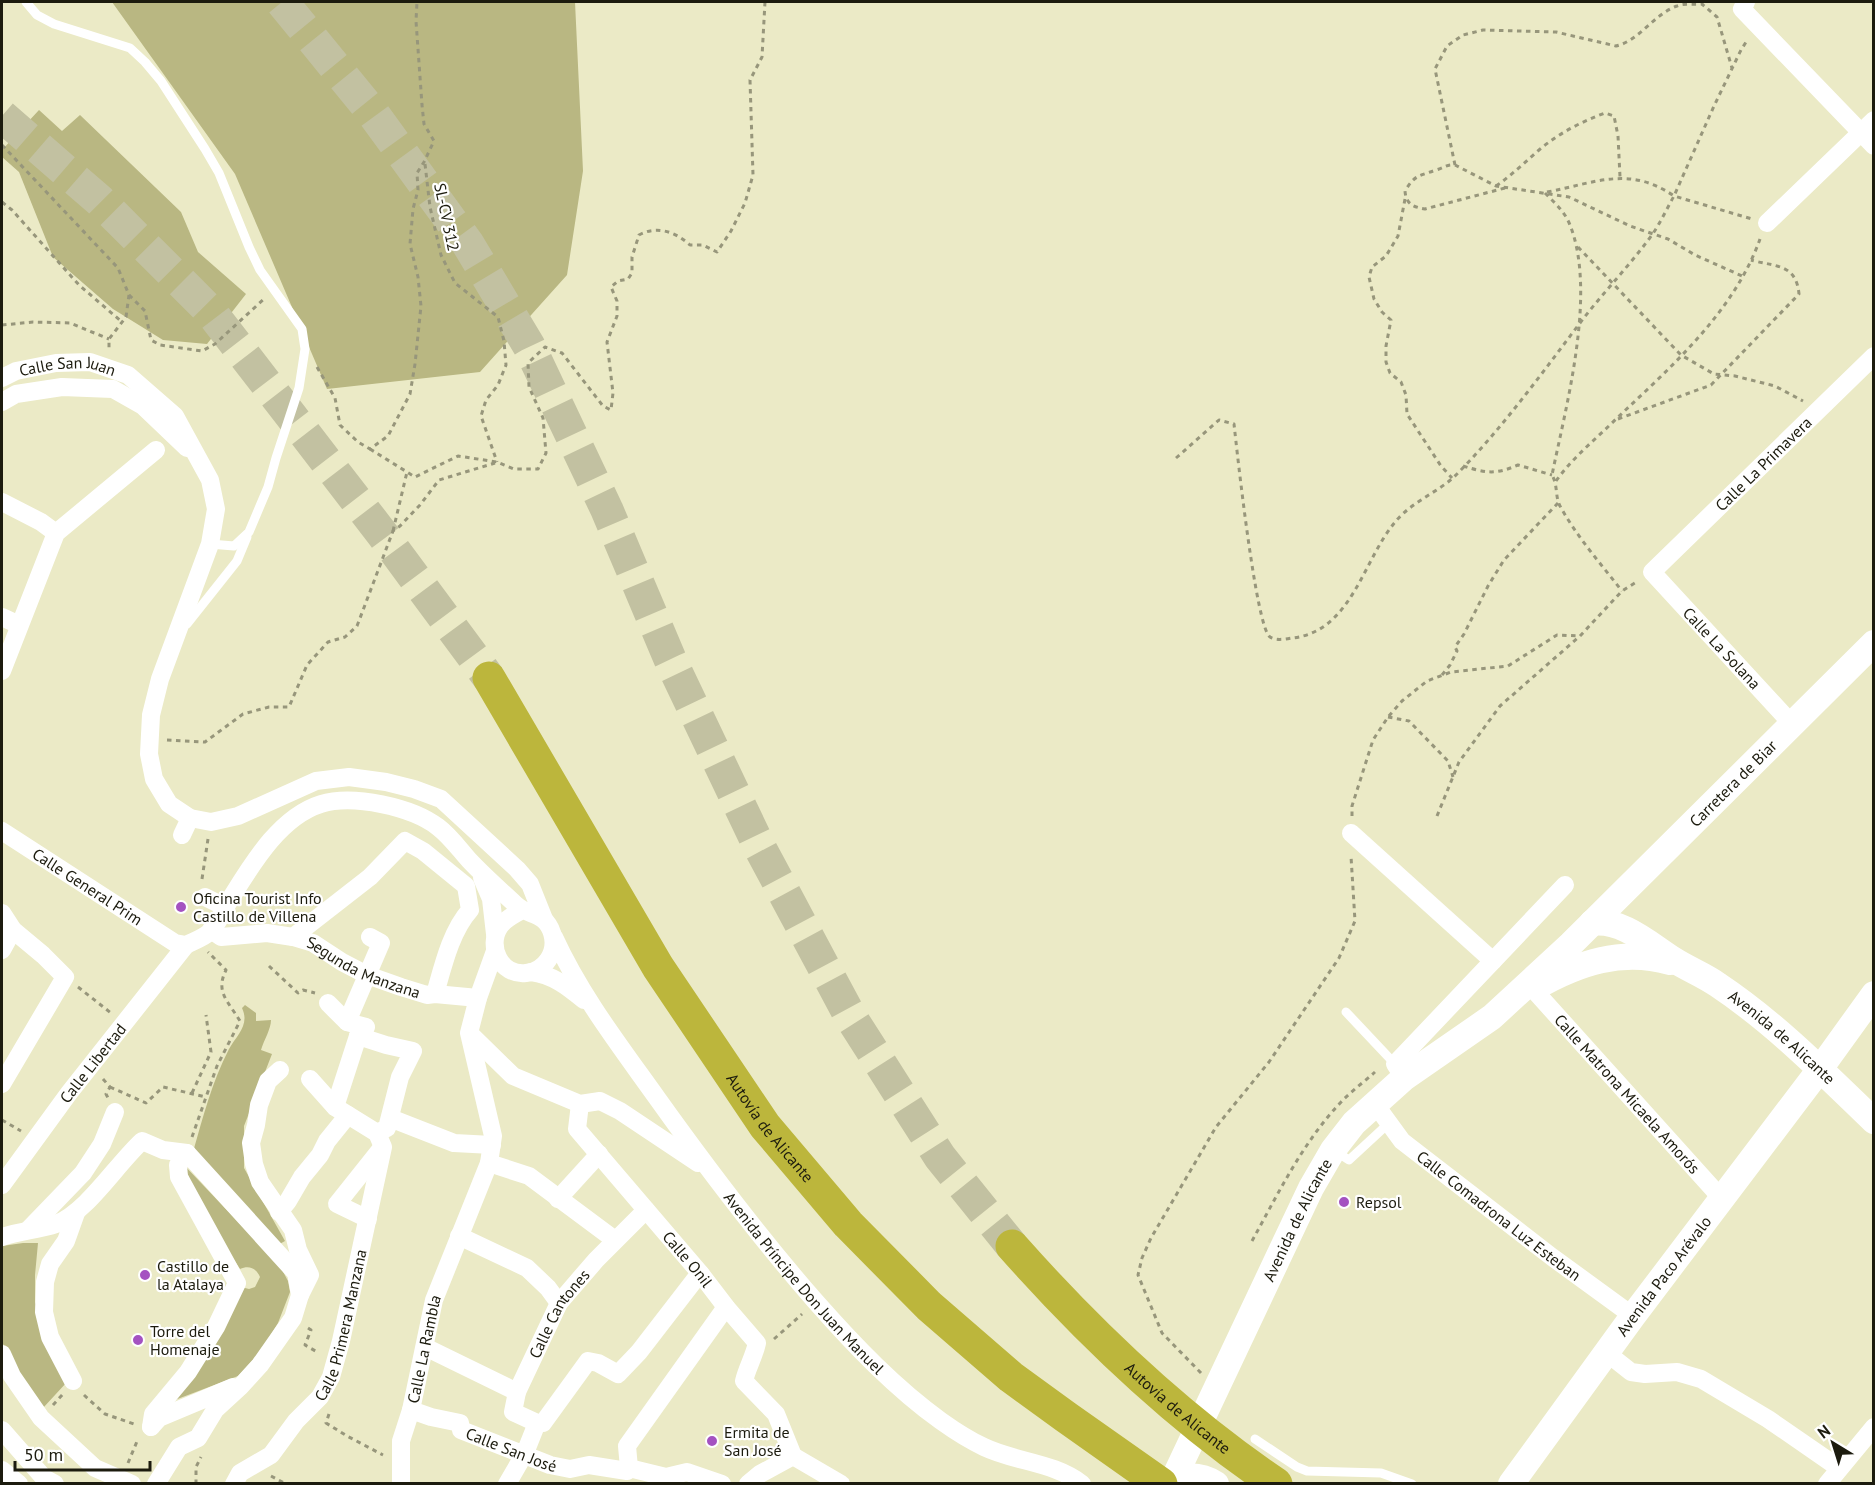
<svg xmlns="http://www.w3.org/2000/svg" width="1875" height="1485" font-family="'PT Sans',sans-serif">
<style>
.green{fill:#b9b782}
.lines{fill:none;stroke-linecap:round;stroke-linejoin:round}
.highway-tunnel{stroke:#c2c1a1;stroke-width:33;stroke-dasharray:33 16;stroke-linecap:butt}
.path{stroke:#97967b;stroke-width:3;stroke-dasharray:4.5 4.5;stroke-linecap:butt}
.lane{stroke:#fff;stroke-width:9}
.street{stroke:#fff;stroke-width:18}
.secondary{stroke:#fff;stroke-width:26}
.highway{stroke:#bcb63c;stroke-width:33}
.poi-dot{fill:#a452c1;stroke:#fff;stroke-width:2}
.labels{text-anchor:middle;stroke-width:4.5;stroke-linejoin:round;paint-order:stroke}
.street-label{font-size:16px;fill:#1c1b0e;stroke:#fff}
.poi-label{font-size:16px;fill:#1c1b0e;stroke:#fff;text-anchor:start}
</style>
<rect width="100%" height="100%" fill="#ebeac6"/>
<!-- green -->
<g class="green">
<path d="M112,2H575L583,171L567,275L480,372L327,389L235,174Z"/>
<path d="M39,110L62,131L80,115L181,212L198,252L246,294L207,344L163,340L113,309L53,257L19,172L2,157V150Z"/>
<path d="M245,1005L256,1013V1021L271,1020C271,1029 264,1040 261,1050L272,1054L244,1126V1168L285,1241L276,1246L193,1152C203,1117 212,1082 229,1049C237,1035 250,1025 242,1008Z"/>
<path d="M184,1165L280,1266L288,1281L290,1292L278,1323L261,1351L238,1376L167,1403L241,1287L249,1289L255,1287L260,1277C256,1268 249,1265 240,1269L202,1211Z"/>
<path d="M23,1243H38L35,1275V1302L67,1382L43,1408L18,1373L2,1342V1246Z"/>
</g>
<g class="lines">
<!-- highway-tunnel -->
<g class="highway-tunnel">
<path d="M282,2L372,112L468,244L529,346L607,510L670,659L759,846L850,1016L940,1157L1012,1246"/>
<path d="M2,116L99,200L211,312L383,535L489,678"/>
</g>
<!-- path -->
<g class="path">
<path d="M2,145L118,268L129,295L126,317L109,339V349"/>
<path d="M425,164L430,207L441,255L455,283L498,317L504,341L506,365L498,385L486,400L481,416L497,462"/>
<path d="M1455,165L1435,69L1447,46L1463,35L1483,30L1556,32L1616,46C1639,41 1654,14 1677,6C1684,3 1695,5 1702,4L1717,17L1732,68"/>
<path d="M1496,186C1512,175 1525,162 1539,150C1559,133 1581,122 1605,113L1614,116L1618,136L1620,177"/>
<path d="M1505,188L1425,209C1413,207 1406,204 1405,191C1415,174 1420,176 1436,170C1443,168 1447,164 1455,165L1496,186L1569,197L1630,226L1668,239L1695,255L1742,276"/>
<path d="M1547,192C1595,183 1629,165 1674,196L1714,106L1741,50L1748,39"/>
<path d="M1545,193C1555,203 1565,212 1570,225C1597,293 1566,406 1552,475C1558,485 1555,497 1560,506C1577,537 1601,564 1622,591"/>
<path d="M1405,199L1398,236L1386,256L1372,267L1369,277L1374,299L1382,312L1391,320L1386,346V362L1390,373L1401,382L1406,395L1407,414L1441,466L1452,478"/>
<path d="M2,202L12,210L79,285L122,322"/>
<path d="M1578,247L1681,355L1714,374L1735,376L1775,386L1803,401"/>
<path d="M129,295L145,311L151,340L160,345L202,351L215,344L265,298"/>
<path d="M2,325L33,322L70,323L109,339"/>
<path d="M317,367L335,398L340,425L358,442L370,449L388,436L410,394L415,364L421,306L418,277L410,244L413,209L418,190L417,173L424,162L434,141L424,124L422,105L416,21L417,2"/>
<path d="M1618,419L1711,385L1799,294C1796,263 1775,267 1751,260"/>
<path d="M370,449L415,477L458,456L497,462L514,469H538L546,453L543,418L529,387L528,363L545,347L562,353L603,406L611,410L613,393L607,342L617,316V301L611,287L618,281L628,279L632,273V257L639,235C657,225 676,232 690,245H703L717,252L731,231L745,203L753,175L750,80L762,57L765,2"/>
<path d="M1176,458L1219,420L1234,424C1237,451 1256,628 1270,637C1276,641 1286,639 1292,638C1352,632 1363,559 1396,521C1412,502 1436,493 1454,477C1502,429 1542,373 1583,319C1604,292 1628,267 1649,239C1659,226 1666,210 1674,196L1752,219"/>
<path d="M1463,466C1486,473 1495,475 1518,465L1552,475"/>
<path d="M1556,481C1573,457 1595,440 1616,419C1671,367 1734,312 1760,239"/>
<path d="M393,531L407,472"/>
<path d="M1442,675L1450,665L1457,651L1455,647L1464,634L1488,586L1504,560L1558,503"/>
<path d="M1388,717L1409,721L1448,761L1453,777"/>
<path d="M167,740L205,742L243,714L269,707H289L307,665L328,642L345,637L357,626L393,531L400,526L420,505L439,480L495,463"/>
<path d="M1352,816V806L1373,740L1388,717L1402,701L1427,681L1451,672L1508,666L1557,635L1580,636L1622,591L1638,581"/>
<path d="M1437,816L1459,762L1500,706L1580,636"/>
<path d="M202,879L208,839"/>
<path d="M269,966L298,993L303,990L315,993"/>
<path d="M78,987L111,1013"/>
<path d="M103,1079L110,1087L106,1094L108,1098"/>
<path d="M110,1087L146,1103L163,1087L206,1097"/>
<path d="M192,1093L211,1052L206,1015"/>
<path d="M2,1120L21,1131"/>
<path d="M192,1137L217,1066L240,1021C228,1001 215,992 226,970L208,952"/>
<path d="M1252,1241C1279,1192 1304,1140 1343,1100C1353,1090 1365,1081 1375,1072"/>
<path d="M308,1328L311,1330L305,1345L319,1353"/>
<path d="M774,1339L802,1314"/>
<path d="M1201,1373L1162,1333L1138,1275L1142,1258L1151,1238L1216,1127L1269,1062L1339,958L1355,921L1351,856"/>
<path d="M84,1395L105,1414L134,1424"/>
<path d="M53,1405L63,1394"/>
<path d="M329,1414L326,1423L347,1436L383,1455"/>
<path d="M128,1463L138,1439"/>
<path d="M271,1476L286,1484"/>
<path d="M196,1484V1467L201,1457"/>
</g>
<!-- lane -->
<g class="lane">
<path d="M26,2L37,15L54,24L130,48L145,62L161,81L205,149L219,173L249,247L260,270L302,329L305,349L299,388L276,458L268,487L249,532L234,546L210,544"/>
<path d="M187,624L237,561L247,537"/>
<path d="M1346,1012L1395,1064"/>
<path d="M1335,1151L1349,1160L1389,1123"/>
<path d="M1255,1439L1297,1467L1307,1471L1381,1473L1412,1484"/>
</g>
<!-- street -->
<g class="street">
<path d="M1746,2L1742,9L1874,146"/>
<path d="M1767,223L1874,120"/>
<path id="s1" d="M2,378L16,371L56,363L90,362L128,375L175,416L210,480L216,509L210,544L160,679L151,715L149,754L154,779L169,804L190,818L211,822L238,816L316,781L349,777L386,782L414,789L441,799L517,869L530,884L544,919"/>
<path d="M2,402L16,394L62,387L113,389L143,406L187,448"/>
<path d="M2,502L41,522L56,533"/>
<path d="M2,617L19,625"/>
<path d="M2,671L56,533L156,450"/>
<path id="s2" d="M1792,724L1652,572L1874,356"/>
<path id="s3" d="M2,831L175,943L186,945C194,941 203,938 210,932C218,924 223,911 229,901C251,866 279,817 321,804C353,794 412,807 438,827C450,836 460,850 469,860C484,876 500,890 515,904C528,917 545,911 552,933C558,952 545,971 526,973C501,976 486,946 500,926C505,919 514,915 522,910"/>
<path d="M1351,833L1493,961"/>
<path d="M182,835L190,818"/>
<path d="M482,878L491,899L495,934"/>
<path d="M205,897L225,907"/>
<path d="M2,913L13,930L43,955L65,977L2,1084"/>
<path id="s4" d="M211,930L221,937L267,933L293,937L313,943L342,962L367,975L401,987L427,995L435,994L478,998"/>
<path d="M293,937L370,877L405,841L423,851L466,886L470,910C451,931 443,966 435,994"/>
<path d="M370,937L381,943L347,1022L366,1027L358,1036L386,1045L413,1051L400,1077L387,1128L377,1133"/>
<path id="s5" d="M554,937C581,996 620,1046 657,1098C707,1168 759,1237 816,1302C854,1345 895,1388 941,1421C955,1431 969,1440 984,1447C1015,1462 1054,1462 1082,1484"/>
<path d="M2,950L13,930"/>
<path d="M531,972C553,975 567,986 584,1000"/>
<path id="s6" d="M1533,989L1714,1190L1724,1197"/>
<path d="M328,1003L347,1022"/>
<path d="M470,1034L513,1076L580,1104L600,1101L620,1111L698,1163"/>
<path d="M1404,1078L1395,1064L1565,885"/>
<path id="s7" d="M580,1104L577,1129L700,1273L726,1307L757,1343C754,1357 747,1368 744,1381L776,1414L793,1456L760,1474L748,1484"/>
<path id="s8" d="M1375,1104L1402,1141L1552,1257L1633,1316"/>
<path d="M335,1107L358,1036"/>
<path d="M390,1118L454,1143L492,1145"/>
<path d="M489,1163L529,1176L615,1240"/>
<path id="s9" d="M2,1185L69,1093L186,945"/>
<path d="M558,1199L599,1154"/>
<path d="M279,1212L288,1201L302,1177L320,1155L327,1141L348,1115"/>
<path d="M368,1219L337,1204L380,1150"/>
<path d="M28,1230L83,1173L102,1144L115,1112"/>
<path d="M459,1236L527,1268L548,1288L559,1303"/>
<path d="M2,1237C19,1231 39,1230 56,1224C87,1212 116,1165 142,1141L163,1150L187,1153L296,1273L300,1295"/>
<path d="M425,1347L517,1392"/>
<path d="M1607,1353L1631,1372L1645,1374L1677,1372L1701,1379L1768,1419L1839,1468"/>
<path d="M2,1354L12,1376L41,1418L95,1468L132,1484"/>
<path d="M73,1381L50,1337L44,1312L45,1282L50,1264L66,1241L76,1213"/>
<path id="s10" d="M411,1410L431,1417L460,1423L461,1430L550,1465L570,1469L589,1465L627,1471L629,1468L666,1477L687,1472L722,1484"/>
<path id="s11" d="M537,1423L513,1412L517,1392L559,1303L596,1260L646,1210"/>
<path d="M537,1423H543L588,1361L598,1363L618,1374L639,1352L700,1273"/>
<path d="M151,1427L153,1414L188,1372L216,1327L237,1283L179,1177L178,1165L187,1153"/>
<path d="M151,1427L159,1418L233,1387"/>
<path d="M2,1430L44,1478L55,1484"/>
<path d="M793,1456L841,1484"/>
<path d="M629,1468L627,1446L726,1307"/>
<path d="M2,1470L19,1484"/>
<path d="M156,1484L179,1447L198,1438L215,1410L240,1387L260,1365L293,1318L300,1295L310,1275L298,1250L293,1230L260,1182L254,1164L251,1143L256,1125L259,1105L268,1081L280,1070"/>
<path id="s12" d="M234,1484L240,1473L271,1455L296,1421L320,1397L331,1377L341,1341L383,1147L377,1133L335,1107L310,1079"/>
<path id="s13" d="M401,1484V1441L411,1410L434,1300L489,1163L493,1136L469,1033L478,998L495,951"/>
<path d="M507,1484L525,1453L537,1423"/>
<path d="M1827,1484L1874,1427"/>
</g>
<!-- secondary -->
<g class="secondary">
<path id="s14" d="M1592,923C1622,919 1649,944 1674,960C1688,969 1704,975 1718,985C1775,1023 1824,1073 1874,1121"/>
<path d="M1536,987C1578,963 1622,948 1670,962"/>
<path id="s15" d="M1174,1478L1311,1188L1333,1150L1354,1123L1404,1078L1492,1017L1571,944L1874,643"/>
<path d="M1162,1483C1180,1475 1198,1472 1216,1484"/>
<path id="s16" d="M1511,1484L1633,1316L1820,1069L1874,994"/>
</g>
<!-- highway -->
<g class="highway">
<path id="s17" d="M489,678L658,967L765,1126L848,1224L929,1306L1011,1377L1066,1417L1161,1484"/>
<path id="s18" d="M1012,1246C1091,1335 1177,1417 1276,1484"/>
</g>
</g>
<!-- markers -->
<g class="poi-dot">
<circle cx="181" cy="907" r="6"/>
<circle cx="1344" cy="1202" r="6"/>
<circle cx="145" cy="1275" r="6"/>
<circle cx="138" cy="1340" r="6"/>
<circle cx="712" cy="1441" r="6"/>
</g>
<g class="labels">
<!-- street labels -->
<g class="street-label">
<text transform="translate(447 217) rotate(78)" y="6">SL-CV 312</text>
<text dy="6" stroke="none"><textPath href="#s1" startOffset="68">Calle San Juan</textPath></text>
<text dy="6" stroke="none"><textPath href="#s2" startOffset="362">Calle La Primavera</textPath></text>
<text transform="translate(1722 648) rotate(47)" y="6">Calle La Solana</text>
<text dy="6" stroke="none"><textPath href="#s15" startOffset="909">Carretera de Biar</textPath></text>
<text dy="6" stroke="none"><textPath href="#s3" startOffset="102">Calle General Prim</textPath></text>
<text dy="6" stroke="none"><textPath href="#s4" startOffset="162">Segunda Manzana</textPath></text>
<text dy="6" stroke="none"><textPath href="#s14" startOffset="225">Avenida de Alicante</textPath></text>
<text dy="6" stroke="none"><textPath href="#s9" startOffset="152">Calle Libertad</textPath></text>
<text dy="6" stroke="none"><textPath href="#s6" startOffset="141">Calle Matrona Micaela Amorós</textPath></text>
<text dy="6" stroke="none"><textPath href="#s17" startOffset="531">Autovía de Alicante</textPath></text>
<text dy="6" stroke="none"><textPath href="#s8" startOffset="168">Calle Comadrona Luz Esteban</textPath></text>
<text dy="6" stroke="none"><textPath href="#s15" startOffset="286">Avenida de Alicante</textPath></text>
<text dy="6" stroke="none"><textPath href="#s7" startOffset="196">Calle Onil</textPath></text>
<text dy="6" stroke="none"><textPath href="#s16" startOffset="258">Avenida Paco Arévalo</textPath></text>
<text dy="6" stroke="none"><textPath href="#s5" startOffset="428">Avenida Príncipe Don Juan Manuel</textPath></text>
<text dy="6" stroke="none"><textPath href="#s11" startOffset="136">Calle Cantones</textPath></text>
<text dy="6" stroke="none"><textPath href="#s12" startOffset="200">Calle Primera Manzana</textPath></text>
<text dy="6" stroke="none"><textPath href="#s13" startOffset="138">Calle La Rambla</textPath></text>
<text dy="6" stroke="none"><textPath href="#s18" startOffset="232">Autovía de Alicante</textPath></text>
<text dy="6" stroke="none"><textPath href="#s10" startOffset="112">Calle San José</textPath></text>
</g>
<!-- poi labels -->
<g class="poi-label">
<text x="193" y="904">Oficina Tourist Info<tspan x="193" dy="18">Castillo de Villena</tspan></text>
<text x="1356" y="1208">Repsol</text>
<text x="157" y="1272">Castillo de<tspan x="157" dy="18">la Atalaya</tspan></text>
<text x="150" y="1337">Torre del<tspan x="150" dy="18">Homenaje</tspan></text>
<text x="724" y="1438">Ermita de<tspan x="724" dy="18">San José</tspan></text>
</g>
</g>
<!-- border -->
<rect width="1875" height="1485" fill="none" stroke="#1c1b0e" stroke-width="6"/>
<!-- north arrow -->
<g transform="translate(1833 1443) rotate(322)" stroke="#ffffff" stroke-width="4.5" paint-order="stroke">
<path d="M0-4.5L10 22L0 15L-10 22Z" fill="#1c1b0e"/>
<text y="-9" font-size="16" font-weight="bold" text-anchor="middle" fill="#1c1b0e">N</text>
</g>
<!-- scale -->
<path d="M15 1461v9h135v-9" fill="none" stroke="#1c1b0e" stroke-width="3"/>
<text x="24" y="1461" font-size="18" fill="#1c1b0e" stroke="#ffffff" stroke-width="4.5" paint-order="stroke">50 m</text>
</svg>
